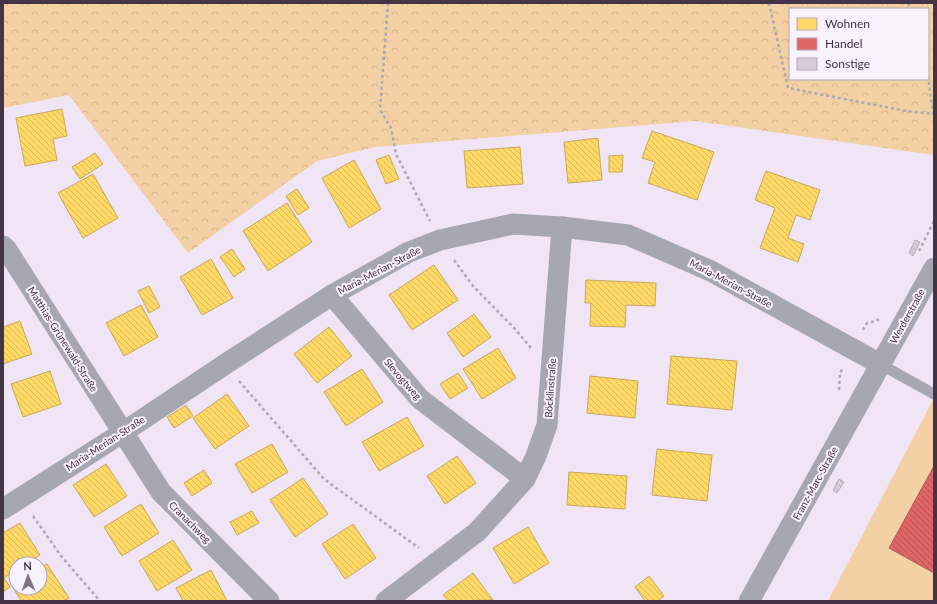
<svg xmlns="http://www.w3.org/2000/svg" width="937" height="604" font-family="Lato,sans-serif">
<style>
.forest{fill:url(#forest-crowns);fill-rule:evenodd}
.garden{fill:#f3d1a4}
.homes{fill:url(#homes-back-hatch);stroke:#c7a85c}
.shops{fill:url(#shops-back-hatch);stroke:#b1575c}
.building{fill:url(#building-back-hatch);stroke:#b8abba}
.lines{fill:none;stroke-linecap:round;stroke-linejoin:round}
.path{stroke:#aba8b2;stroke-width:2.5;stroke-dasharray:3 3;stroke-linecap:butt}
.service{stroke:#a6a7b0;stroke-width:11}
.minor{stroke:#a6a7b0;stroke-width:21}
.labels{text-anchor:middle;stroke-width:4;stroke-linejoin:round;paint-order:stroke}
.street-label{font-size:10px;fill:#433446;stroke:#f9f1fb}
</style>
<defs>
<pattern id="forest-crowns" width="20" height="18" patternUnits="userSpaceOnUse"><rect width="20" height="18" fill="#f3d1a4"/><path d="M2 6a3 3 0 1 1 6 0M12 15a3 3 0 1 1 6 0" fill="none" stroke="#d2b48f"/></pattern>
<pattern id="homes-back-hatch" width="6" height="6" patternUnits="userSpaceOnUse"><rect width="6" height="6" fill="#ffd966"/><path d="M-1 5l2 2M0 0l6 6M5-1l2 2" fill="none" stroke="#dcbb5a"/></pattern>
<pattern id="shops-back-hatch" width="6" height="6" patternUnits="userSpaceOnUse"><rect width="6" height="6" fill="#e06666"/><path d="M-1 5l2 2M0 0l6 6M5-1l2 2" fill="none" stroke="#b75556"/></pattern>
<pattern id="building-back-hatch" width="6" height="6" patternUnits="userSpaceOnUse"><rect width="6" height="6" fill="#d8cbda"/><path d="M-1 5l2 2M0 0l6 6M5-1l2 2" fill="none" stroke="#bbafbc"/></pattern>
</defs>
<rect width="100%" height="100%" fill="#f1e4f4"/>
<!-- forest -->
<path class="forest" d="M3,3H934V155L695,121L375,147L317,161L188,253L69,95L3,108ZM790,9H928V79H790Z"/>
<!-- garden -->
<path class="garden" d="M934,398V601H828Z"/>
<!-- homes -->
<g class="homes">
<path d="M62,109L67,136L53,139L57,160L25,166L16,118Z"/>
<path d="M652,131L714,152L697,200L648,183L655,162L642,158Z"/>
<path d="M598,138L602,180L568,183L564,142Z"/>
<path d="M520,147L523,184L467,188L464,151Z"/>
<path d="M95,153L103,164L80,179L72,167Z"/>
<path d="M389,155L399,179L386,184L376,160Z"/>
<path d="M623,155L622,172H609V156Z"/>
<path d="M354,160L381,209L349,228L322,178Z"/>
<path d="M766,171L820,190L810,220L796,215L788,238L804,244L798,262L760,248L775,208L755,200Z"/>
<path d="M93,174L118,218L83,238L58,193Z"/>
<path d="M297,189L309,208L298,215L286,196Z"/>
<path d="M287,203L312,242L268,271L243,231Z"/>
<path d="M232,249L245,269L234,277L220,257Z"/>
<path d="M211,259L233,298L202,315L180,277Z"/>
<path d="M434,265L458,300L412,330L389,295Z"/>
<path d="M586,280L656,283L655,306L626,305L625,327L590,326L591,303H585Z"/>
<path d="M149,286L160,307L149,313L138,291Z"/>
<path d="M141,305L158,337L124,356L106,323Z"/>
<path d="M474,314L491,337L463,357L447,333Z"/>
<path d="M20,321L32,354L3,364V327Z"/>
<path d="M329,327L352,356L317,383L294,354Z"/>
<path d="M498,348L516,378L482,399L463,369Z"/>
<path d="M671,356L737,361L732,410L667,404Z"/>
<path d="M362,369L383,402L346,426L324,392Z"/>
<path d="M50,371L61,404L23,417L11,384Z"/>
<path d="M458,373L468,388L450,399L440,384Z"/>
<path d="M590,376L638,381L635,418L587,413Z"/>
<path d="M227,394L249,426L215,449L193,418Z"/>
<path d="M186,405L193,416L174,428L167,417Z"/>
<path d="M407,417L424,446L379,471L362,442Z"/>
<path d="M272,444L288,472L252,493L235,464Z"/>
<path d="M657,449L712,455L707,501L652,495Z"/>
<path d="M457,456L476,483L445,504L427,476Z"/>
<path d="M106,464L127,496L94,517L73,485Z"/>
<path d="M204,470L212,483L192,496L184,483Z"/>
<path d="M569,472L627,476L625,509L567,505Z"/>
<path d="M303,478L328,514L295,537L270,500Z"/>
<path d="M141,504L159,533L122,556L104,527Z"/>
<path d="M252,511L259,523L237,535L230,522Z"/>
<path d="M20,523L40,555L26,564H16V570L4,578L3,576V533Z"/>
<path d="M353,524L376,558L345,579L322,544Z"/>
<path d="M528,527L549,563L514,584L493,548Z"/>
<path d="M173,540L192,570L157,591L139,561Z"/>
<path d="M47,564L69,598L63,601H21L12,586L16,584V588H40V568Z"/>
<path d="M211,570L227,601H183L176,588Z"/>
<path d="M473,573L493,600L448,601L443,595Z"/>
<path d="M649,576L664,596L658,601H645L635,587Z"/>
<path d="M3,578H4L10,587L3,592Z"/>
</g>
<!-- shops -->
<path class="shops" d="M934,466V573L889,548Z"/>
<!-- building -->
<g class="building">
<path d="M915,240L920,242L913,256L909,253Z"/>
<path d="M839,479L844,482L837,493L833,490Z"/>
</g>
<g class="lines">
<!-- path -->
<g class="path">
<path d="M388,3L380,110L391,128L396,154L430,221"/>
<path d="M769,3L788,88L906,111L933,114L928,75"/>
<path d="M908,3L911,9"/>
<path d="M919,251L934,221"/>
<path d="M454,260L473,286L514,328L531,348"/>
<path d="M863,330L867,323L876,321L879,319"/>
<path d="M239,381L324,479L419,548"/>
<path d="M839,390L840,373L843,368"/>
<path d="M33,516L61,556L100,601"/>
</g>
<!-- service -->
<path class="service" d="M880,364L934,394"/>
<!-- minor -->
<g class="minor">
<path d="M3,246L7,250L161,492L269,601"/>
<path d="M332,295L420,399L525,479"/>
<path d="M3,509L122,433L224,365L332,295L409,252L440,240L513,224L562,227L628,235L711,271L880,364"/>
<path d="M386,601L477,532L525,479L536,456L547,425L562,227"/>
<path d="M749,601L934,268"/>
</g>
</g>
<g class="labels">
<!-- street labels -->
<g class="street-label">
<text transform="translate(379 270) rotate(-28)" y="4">Maria-Merian-Straße</text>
<text transform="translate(731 283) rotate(28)" y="4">Maria-Merian-Straße</text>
<text transform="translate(907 316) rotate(-61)" y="4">Werderstraße</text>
<text transform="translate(63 339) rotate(58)" y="4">Matthias-Grünewald-Straße</text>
<text transform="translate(403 379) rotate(49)" y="4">Slevogtweg</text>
<text transform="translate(550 388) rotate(-86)" y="4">Böcklinstraße</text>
<text transform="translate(105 443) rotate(-33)" y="4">Maria-Merian-Straße</text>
<text transform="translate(815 483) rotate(-61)" y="4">Franz-Marc-Straße</text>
<text transform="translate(190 522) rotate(45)" y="4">Cranachweg</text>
</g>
</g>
<!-- border -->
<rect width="937" height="604" fill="none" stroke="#433446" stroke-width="8"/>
<!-- legend -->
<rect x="789" y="8" width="140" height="72" fill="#f9f1fb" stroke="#b0a5b3"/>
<rect x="797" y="18" width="20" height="12" fill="#ffd966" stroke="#b0a5b3"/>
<text x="825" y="28" font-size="12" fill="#433446">Wohnen</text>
<rect x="797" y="38" width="20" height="12" fill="#e06666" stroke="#b0a5b3"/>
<text x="825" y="48" font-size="12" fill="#433446">Handel</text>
<rect x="797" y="58" width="20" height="12" fill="#d8cbda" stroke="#b0a5b3"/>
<text x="825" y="68" font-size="12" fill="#433446">Sonstige</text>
<!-- north arrow -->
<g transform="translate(28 576) rotate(358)"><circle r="19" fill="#f9f1fb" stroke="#b0a5b3"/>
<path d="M0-3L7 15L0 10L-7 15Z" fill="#807283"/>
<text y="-6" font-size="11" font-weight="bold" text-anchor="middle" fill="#433446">N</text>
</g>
</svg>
